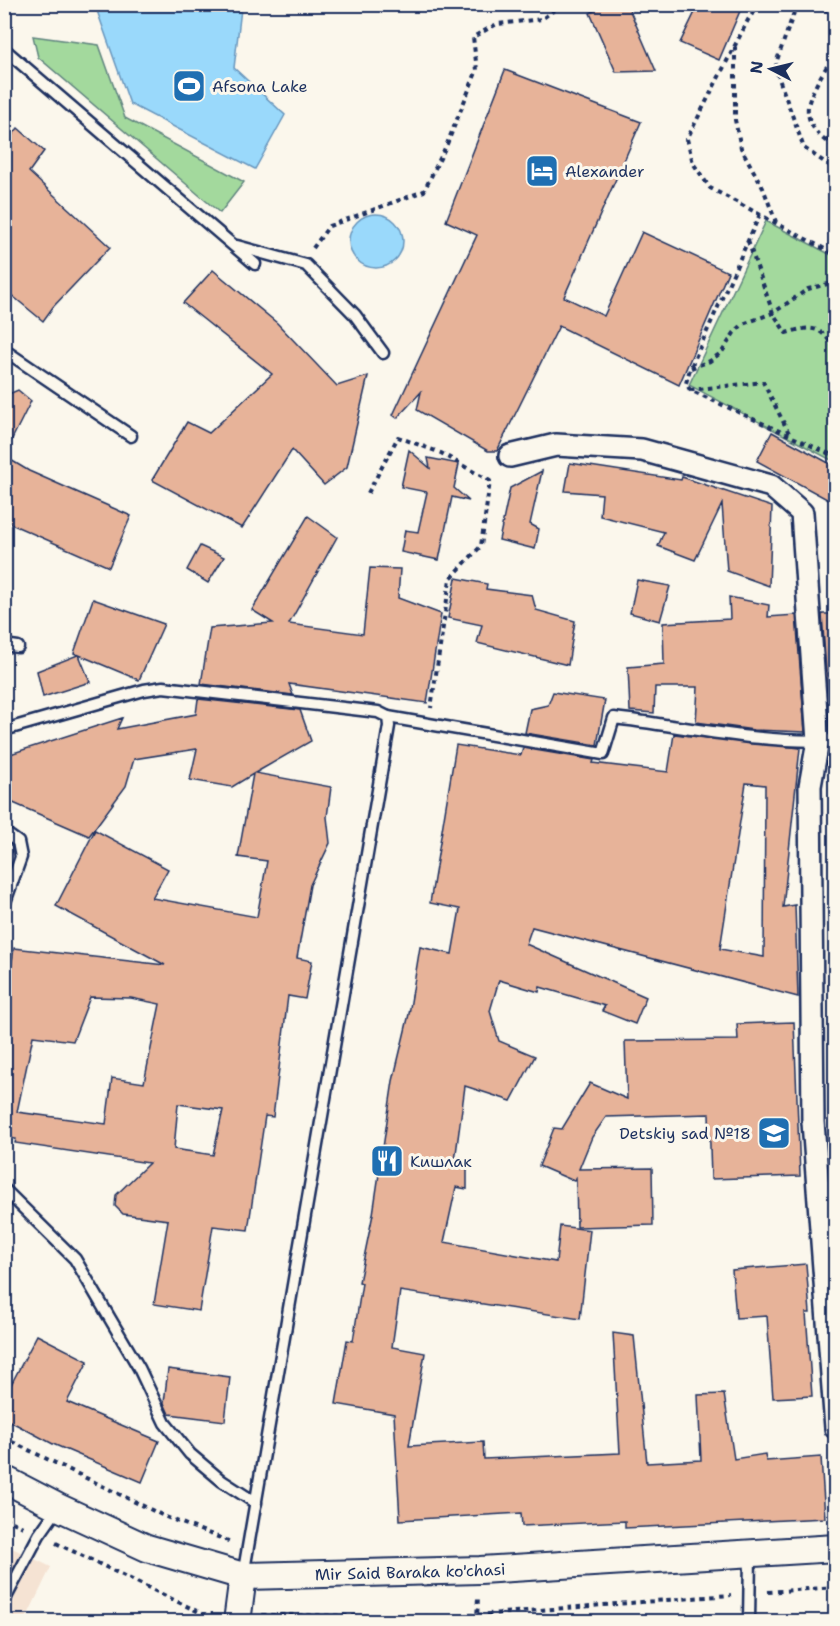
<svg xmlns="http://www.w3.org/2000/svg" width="840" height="1626" font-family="'Shantell Sans',sans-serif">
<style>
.built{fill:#f5e3d3}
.green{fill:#a3d99d;stroke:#5f847e;stroke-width:1.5}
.water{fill:#9ad9fb;stroke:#6795bc;stroke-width:1.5}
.building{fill:#e7b399;stroke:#1b2f5e;stroke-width:1.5;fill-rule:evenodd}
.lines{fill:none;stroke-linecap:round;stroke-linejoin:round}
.service-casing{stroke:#1b2f5e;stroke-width:15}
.minor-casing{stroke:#1b2f5e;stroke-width:26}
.tertiary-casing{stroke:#1b2f5e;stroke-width:30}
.path{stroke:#1b2f5e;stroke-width:4;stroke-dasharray:4.5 4.5;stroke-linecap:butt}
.service{stroke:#fbf7ec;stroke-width:10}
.minor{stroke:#fbf7ec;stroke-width:21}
.tertiary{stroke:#fbf7ec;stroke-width:26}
.labels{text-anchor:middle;stroke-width:6;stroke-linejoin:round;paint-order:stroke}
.poi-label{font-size:16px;fill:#1b2f5e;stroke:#fbf7ec;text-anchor:start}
.street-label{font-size:16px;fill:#1b2f5e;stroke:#fbf7ec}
</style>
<rect width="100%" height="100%" fill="#fbf7ec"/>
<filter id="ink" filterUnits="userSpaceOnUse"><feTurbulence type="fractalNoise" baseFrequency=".0167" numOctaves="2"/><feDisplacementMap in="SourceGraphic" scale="12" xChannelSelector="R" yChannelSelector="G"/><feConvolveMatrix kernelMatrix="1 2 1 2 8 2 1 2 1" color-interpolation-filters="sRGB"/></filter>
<g filter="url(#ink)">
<!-- built -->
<path class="built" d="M4,1544L51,1567L25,1621H5Z"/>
<!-- green -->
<g class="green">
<path d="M33,36L99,45L125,118L244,182L220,213L38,57Z"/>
<path d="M766,221L835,257V462L689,385Z"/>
</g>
<!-- water -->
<g class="water">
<path d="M95,5H253L241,9L234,68L285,115L255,169L130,104Z"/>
<circle cx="376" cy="241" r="27"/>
</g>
<!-- building -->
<g class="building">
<path d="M606,4H627L656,71L616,72L590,13Z"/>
<path d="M699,4H743L719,60L680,43Z"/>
<path d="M505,70L641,122L564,297L604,316L642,232L728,272L679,385L559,326L497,451H488L417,410L421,392L397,418L393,415L477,235L446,221Z"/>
<path d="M18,128L44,151L29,172L110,247L53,307L43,321L4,289V145Z"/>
<path d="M213,270L277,323L337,386L368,376L347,467L324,485L292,450L242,528L152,480L187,422L209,433L272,374L183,303Z"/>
<path d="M18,390L31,401L4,455V396Z"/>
<path d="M772,432L836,467V504L757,461Z"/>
<path d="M409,450L430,468L428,458L459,464L454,488L469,501L452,497L439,560L401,552L405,530L418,532L427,492L401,487Z"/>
<path d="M4,456L29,471L131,516L109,567L4,521Z"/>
<path d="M570,463L681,480L682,477L772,507L769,586L727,571L722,504L695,560L658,546L664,532L600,516L602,494L565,491Z"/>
<path d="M542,471L530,524L539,529L535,549L499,540L510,488Z"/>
<path d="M308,516L337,537L289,624L363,634L370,568L400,569L398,598L441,614L427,703L289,684L293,695L201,684L210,628L273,623L252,610Z"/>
<path d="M200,546L224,557L208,583L187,570Z"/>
<path d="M456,578L487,584L486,589L532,595L536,610L575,621L568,665L477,643L482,625L448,618Z"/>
<path d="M637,580L670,586L660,621L630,613Z"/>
<path d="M729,597L769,605L768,617L796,615L805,732L754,730L696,722L698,687H655L654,713L630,711L628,667L664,664L663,623L730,619Z"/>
<path d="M93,599L164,624L139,680L79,655L90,682L43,697L37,671L78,655L74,653Z"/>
<path d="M822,614H836V728H830Z"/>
<path d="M553,692L605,700L597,745L525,733L530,709L548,705Z"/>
<path d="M198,699L300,710L311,741L255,773L331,787L327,817L330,843L310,885L297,958L312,961L305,999L288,996L273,1117L265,1116L248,1230L213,1226L199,1311L154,1304L168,1220L123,1214L115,1206L116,1195L149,1163L15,1143L16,1139L4,1137V1017L14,948L165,965L56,906L95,830L168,869L152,898L257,917L267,861L238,857L253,774L232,787L190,780L197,749L134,759L126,786L89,836L4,799V756L122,718L117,729L196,714ZM90,997L131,998L160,1004L144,1083L112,1078L106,1124L17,1112L33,1036L73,1041ZM178,1104L223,1110L213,1155L174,1149Z"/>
<path d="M674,734L800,748L783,907L795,905L798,997L532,927L526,944L646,997L635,1024L602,1011L605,1006L540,987L539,992L499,980L490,1011L499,1041L535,1056L511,1101L465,1086L455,1161L467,1164V1189L456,1187L444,1242L556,1262L560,1226L590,1230L580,1319L400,1291L392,1347L425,1353L409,1446L483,1442L484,1459L620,1453L613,1333L634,1336L647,1463L701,1460L698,1395L724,1394L734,1459L765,1454L766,1461L821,1457L825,1518L625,1528V1521L522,1526L521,1513L400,1520L394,1414L336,1404L347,1340L353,1341L362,1283L359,1282L373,1214L393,1081L409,1014L420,947L452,954L460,909L430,903L456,745L521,755L523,748L594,760L593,763L668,772ZM746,783L765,785L764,957L720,949Z"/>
<path d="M794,1022L800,1176L711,1179L709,1114L606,1117L592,1137L579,1169L652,1168L653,1225L577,1227L576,1178L574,1181L539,1166L554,1128L562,1129L590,1083L627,1099L625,1041L738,1040L737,1024Z"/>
<path d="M806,1264L810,1313H806L812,1396L773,1398L767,1316L736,1318L732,1270Z"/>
<path d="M37,1335L88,1361L67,1402L159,1441L142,1482L53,1444L4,1418V1398Z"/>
<path d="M168,1369L230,1377L225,1421L169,1414L164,1403Z"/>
</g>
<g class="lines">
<!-- service casing -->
<g class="service-casing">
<g id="service">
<path d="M4,49L255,264"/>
<path d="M237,246L306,265L355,315L383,353"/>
<path d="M4,350L131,436"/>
<path d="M4,645L18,647"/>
<path d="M388,717L603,754L614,718C684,726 766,745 836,740"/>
<path d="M4,730L144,690L163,687L378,712L388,717L389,726L243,1576"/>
<path d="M4,832L18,842L21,857L4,905"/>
<path d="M4,1189L75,1259L139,1368L165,1423L190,1454L222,1481L256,1503"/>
<path d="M4,1601L39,1535L58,1508"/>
<path d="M749,1622L750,1554"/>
</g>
</g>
<!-- minor casing -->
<g class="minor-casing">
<path id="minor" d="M510,456L556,445L642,450L771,486L802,513L818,741L810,786L813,1122L836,1428"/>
</g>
<!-- tertiary casing -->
<g class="tertiary-casing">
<g id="tertiary">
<path id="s1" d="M4,1479L58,1507L147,1548L243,1576L480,1570L836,1548"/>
<path d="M237,1622L243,1576"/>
</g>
</g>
<!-- path -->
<g class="path">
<path d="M759,4L748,20L687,139L693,163L710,188L836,255"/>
<path d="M797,4L776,63L778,76L804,148L836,170"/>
<path d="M816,4L836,16"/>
<path d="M735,47V120L741,148L763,188L776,222"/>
<path d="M836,51C827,67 814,85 809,102C803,120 820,141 836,147"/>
<path d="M826,142L836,125"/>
<path d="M760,214L690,369L686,383L690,390L836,457"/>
<path d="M748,241L773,313L786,333C813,325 821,326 836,351"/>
<path d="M313,248L329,226L424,191L447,144L477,70L473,37L497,24L542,19L562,4"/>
<path d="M691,368L710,361L722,352L734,333L743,324L773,313L808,289L836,282"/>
<path d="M836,374L833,390L836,402"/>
<path d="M690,390L763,382L790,435"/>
<path d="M368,493L398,437L441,453L490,481L481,546L450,579L431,708"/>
<path d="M4,1438L166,1517L231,1542"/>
<path d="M4,1518L23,1527"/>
<path d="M56,1543L203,1614H213"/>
<path d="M768,1592L836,1587"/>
<path d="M262,1615L451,1617L731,1595"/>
<path d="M477,1622L478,1595"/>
</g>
<!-- service -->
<use href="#service" class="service"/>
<!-- minor -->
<use href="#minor" class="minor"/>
<!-- tertiary -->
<use href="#tertiary" class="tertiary"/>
</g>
</g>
<!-- icons -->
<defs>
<g id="stadium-square" transform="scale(1.725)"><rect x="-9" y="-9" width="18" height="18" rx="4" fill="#1f6fb2" stroke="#fbf7ec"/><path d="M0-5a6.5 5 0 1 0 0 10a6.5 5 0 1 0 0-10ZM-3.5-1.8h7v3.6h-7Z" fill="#fff"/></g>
<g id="hotel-square" transform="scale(1.725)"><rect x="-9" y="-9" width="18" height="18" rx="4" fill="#1f6fb2" stroke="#fbf7ec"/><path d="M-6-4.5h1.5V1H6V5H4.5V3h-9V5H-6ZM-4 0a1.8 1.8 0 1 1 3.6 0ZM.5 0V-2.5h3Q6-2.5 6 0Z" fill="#fff"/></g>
<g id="school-square" transform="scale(1.725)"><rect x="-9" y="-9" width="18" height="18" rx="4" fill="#1f6fb2" stroke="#fbf7ec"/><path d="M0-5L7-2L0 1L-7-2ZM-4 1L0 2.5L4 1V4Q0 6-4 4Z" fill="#fff"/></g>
<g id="restaurant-square" transform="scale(1.725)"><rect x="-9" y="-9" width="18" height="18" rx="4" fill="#1f6fb2" stroke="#fbf7ec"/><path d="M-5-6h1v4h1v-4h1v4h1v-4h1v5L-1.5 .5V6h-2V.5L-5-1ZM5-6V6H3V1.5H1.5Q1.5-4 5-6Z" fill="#fff"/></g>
</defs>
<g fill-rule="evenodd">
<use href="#stadium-square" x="189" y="86"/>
<use href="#hotel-square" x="542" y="171"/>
<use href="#school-square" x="774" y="1133"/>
<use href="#restaurant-square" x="387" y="1161"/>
</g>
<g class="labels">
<!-- poi labels -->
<g class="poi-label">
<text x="212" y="92">Afsona Lake</text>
<text x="565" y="177">Alexander</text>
<text x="751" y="1139" text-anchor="end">Detskiy sad №18</text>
<text x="410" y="1167">Кишлак</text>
</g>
<!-- street labels -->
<g class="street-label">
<text dy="6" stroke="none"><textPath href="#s1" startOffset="426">Mir Said Baraka ko'chasi</textPath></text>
</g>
</g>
<!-- margin -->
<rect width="840" height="1626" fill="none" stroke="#fbf7ec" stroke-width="24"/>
<rect x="12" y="12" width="816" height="1602" fill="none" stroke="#1b2f5e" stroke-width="2" filter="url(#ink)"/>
<!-- north arrow -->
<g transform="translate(771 69) rotate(277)" stroke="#fbf7ec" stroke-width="4.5" paint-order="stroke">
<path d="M0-4.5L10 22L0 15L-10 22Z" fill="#1b2f5e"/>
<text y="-9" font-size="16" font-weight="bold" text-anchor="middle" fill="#1b2f5e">N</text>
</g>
</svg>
